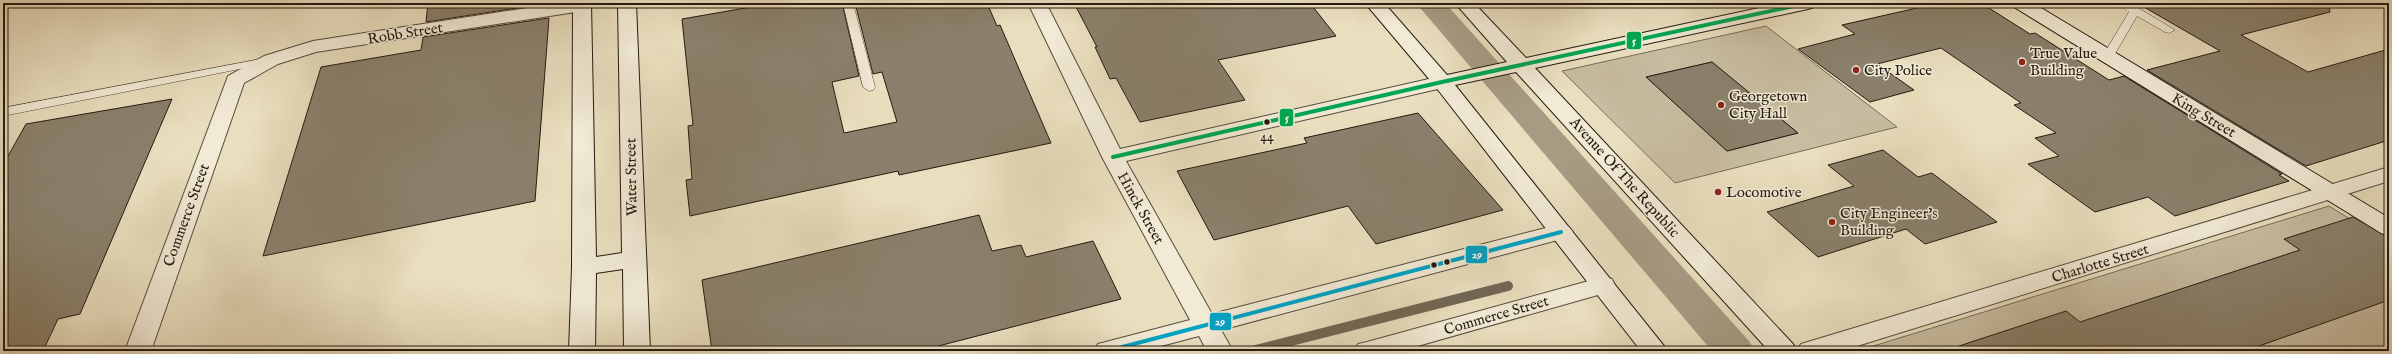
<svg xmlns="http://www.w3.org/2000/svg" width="2392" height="354" font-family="'IM FELL English',serif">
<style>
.green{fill:#c8bda1;stroke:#766c59;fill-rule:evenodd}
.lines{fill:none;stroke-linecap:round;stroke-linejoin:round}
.stream{stroke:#726755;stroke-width:10}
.canal{fill:#a69b83;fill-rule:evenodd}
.building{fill:#8a806b;stroke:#241a11}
.lane-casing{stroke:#554b3c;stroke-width:1}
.street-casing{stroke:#554b3c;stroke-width:2}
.secondary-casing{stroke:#241a11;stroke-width:2}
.lane{fill:#f1ead5;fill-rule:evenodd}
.street{fill:#f1ead5;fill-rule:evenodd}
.secondary{fill:#f1ead5;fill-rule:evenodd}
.bus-1-casing{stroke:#f1ead5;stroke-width:7}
.bus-2-casing{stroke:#f1ead5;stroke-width:7}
.bus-1{stroke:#02a2c5;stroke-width:4}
.bus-2{stroke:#00a651;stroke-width:4}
.poi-dot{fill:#8f2418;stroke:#f1ead5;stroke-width:1.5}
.bus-dot{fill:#241a11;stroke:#f1ead5;stroke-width:1.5}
.labels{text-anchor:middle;stroke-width:3;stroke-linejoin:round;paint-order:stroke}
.bus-label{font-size:14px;fill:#241a11;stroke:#f1ead5}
.street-label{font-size:15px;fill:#241a11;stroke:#f1ead5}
.poi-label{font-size:15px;fill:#241a11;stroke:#f1ead5;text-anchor:start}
.line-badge{stroke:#f1ead5;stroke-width:1.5}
.badge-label{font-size:11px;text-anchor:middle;font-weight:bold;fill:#fff}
</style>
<rect width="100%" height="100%" fill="#e9debe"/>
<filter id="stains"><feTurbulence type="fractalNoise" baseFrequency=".005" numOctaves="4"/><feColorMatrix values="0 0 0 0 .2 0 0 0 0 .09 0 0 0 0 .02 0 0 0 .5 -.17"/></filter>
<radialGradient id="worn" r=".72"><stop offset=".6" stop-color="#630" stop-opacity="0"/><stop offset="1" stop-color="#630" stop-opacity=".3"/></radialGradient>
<!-- green -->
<g class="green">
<path d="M1766,26L1897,127L1675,183L1562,71ZM1712,62L1798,133L1727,151L1646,77Z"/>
<path d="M2329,206L2389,243V351H1857Z"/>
</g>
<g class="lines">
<!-- stream -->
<path class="stream" d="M1252,351L1508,286"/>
<!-- canal -->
<path class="canal" d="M1416,3H1445L1749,341L1755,351H1712Z"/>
</g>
<!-- building -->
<g class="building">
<path d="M428,3H549L426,22Z"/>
<path d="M774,3H842L859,76L832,82L844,133L897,122L882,72L873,74L855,3H987L997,26L1000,25L1051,143L899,175L898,171L690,216L686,180L692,179L688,126L693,125L682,19Z"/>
<path d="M1074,3H1310L1336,36L1218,60L1245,100L1140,122L1116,78L1110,79L1095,47H1097Z"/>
<path d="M1939,3H1981L2030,34L2035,33L2109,80L2124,76L2282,174L2279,175L2289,181L2175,216L2148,197L2095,212L2028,164L2059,156L2035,138L2056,133L2014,105L2021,103L1941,48L1877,64L1914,90L1870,102L1798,49L1855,34L1842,25Z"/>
<path d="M2137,3H2329L2330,12L2241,35L2308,72L2389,49V140L2306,166L2147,70L2220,51Z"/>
<path d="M549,18L535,201L263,256L321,67L421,50L423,37Z"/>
<path d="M1712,62L1798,133L1727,151L1646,77Z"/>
<path d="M172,99L80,314L58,319L43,351H3V165L26,124Z"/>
<path d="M1418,113L1503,210L1376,244L1348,206L1214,240L1177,171L1307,143L1304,138Z"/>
<path d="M1883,150L1918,177L1932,173L1997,222L1925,244L1906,229L1818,257L1767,212L1854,186L1828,165Z"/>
<path d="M979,215L992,251L1021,245L1026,257L1093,241L1121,299L919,351H712L702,280Z"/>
<path d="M2353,217L2389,237V300L2245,351H1960L1959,346L2066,311L2080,322L2300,250L2284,239Z"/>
</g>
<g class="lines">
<!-- lane casing -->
<g class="lane-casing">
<g id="lane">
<path d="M843,3H853L875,87L873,90L869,91L863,87Z"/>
<path d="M2117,3H2130L2175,30L2169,33L2165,32L2137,16L2112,59H2104L2102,57L2129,12Z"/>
<path d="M266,58L270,59L272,61L270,63L3,116V108Z"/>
</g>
</g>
<!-- street casing -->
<g class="street-casing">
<g id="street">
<path d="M559,3H590L591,5L589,9L582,11L316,52L278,64L244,83L151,351H125L228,76L264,56L313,41Z"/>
<path d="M1028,3H1046L1120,149L1442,76L1449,78L1452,82L1449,86L1442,88L1126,161L1212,314L1561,224L1569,227L1573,232L1569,237L1221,330L1233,351H1207L1199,336L1142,351H1094L1098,344L1190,320L1102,157Z"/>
<path d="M2389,167V181L1841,351H1797L1801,344Z"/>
<path d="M1603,277L1612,279L1615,285L1612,291L1400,351H1354L1358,344L1367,342Z"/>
</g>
</g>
<!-- secondary casing -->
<g class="secondary-casing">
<g id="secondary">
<path d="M573,3H591L596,257L622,253L618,3H636L650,351H624L623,269L596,273L595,351H569L572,267Z"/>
<path d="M1365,3H1384L1447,75L1507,62L1455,3H1474L1526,58L1782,3H1817L1814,7L1808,9L1535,68L1793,344L1797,351H1769L1516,72L1455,85L1668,351H1641L1435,86Z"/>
<path d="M2011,3H2033L2389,218V236L2381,233L2014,7Z"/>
</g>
</g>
<!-- lane -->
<use href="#lane" class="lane"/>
<!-- street -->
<use href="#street" class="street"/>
<!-- secondary -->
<use href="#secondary" class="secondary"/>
<!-- bus-1 casing -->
<g class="bus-1-casing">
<path id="bus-1" d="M1107,351L1561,232"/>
</g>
<!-- bus-2 casing -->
<g class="bus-2-casing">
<path id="bus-2" d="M1113,157L1442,82L1808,3"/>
</g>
<!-- bus-1 -->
<use href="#bus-1" class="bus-1"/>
<!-- bus-2 -->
<use href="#bus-2" class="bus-2"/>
</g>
<!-- markers -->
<g class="poi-dot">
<circle cx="2022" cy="62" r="4"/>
<circle cx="1856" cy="70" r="4"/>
<circle cx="1721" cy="105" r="4"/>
<circle cx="1718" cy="192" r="4"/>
<circle cx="1832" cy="222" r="4"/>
</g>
<g class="bus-dot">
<circle cx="1267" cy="122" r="3.5"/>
<circle cx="1447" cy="262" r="3.5"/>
<circle cx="1434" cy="265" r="3.5"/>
</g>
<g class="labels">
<!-- bus labels -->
<g class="bus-label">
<text x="1267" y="141">44</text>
</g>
<!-- street labels -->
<g class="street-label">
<text transform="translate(405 33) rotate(-9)" y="5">Robb Street</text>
<text transform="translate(2204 115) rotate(31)" y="5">King Street</text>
<text transform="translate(631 177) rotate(-91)" y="5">Water Street</text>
<text transform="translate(1625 177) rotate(48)" y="5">Avenue Of The Republic</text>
<text transform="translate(1141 208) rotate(61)" y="5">Hinck Street</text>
<text transform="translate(186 215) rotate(-70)" y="5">Commerce Street</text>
<text transform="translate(2100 263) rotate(-17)" y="5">Charlotte Street</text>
<text transform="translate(1496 315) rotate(-16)" y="5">Commerce Street</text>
</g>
<!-- poi labels -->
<g class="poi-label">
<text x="2030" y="58">True Value<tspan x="2030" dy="17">Building</tspan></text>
<text x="1864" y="75">City Police</text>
<text x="1729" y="101">Georgetown<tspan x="1729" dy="17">City Hall</tspan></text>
<text x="1726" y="197">Locomotive</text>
<text x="1840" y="218">City Engineer's<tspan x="1840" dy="17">Building</tspan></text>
</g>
</g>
<g class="line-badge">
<rect x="1626" y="31" width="16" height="19" rx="4" fill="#00a651"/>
<rect x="1279" y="108" width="15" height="19" rx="4" fill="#00a651"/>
<rect x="1465" y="245" width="23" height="19" rx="4" fill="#02a2c5"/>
<rect x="1209" y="312" width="23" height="19" rx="4" fill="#02a2c5"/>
</g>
<g class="badge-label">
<text x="1634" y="44">5</text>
<text x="1287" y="121">5</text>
<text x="1477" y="258">29</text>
<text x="1220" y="325">29</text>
</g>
<!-- margin -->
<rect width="2392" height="354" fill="none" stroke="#e9debe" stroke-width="16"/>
<rect x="4" y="4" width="2384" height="346" fill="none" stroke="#241a11" stroke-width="2"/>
<rect x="8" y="8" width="2376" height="338" fill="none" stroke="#241a11"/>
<rect width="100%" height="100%" filter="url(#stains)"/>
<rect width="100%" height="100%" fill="url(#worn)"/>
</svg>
